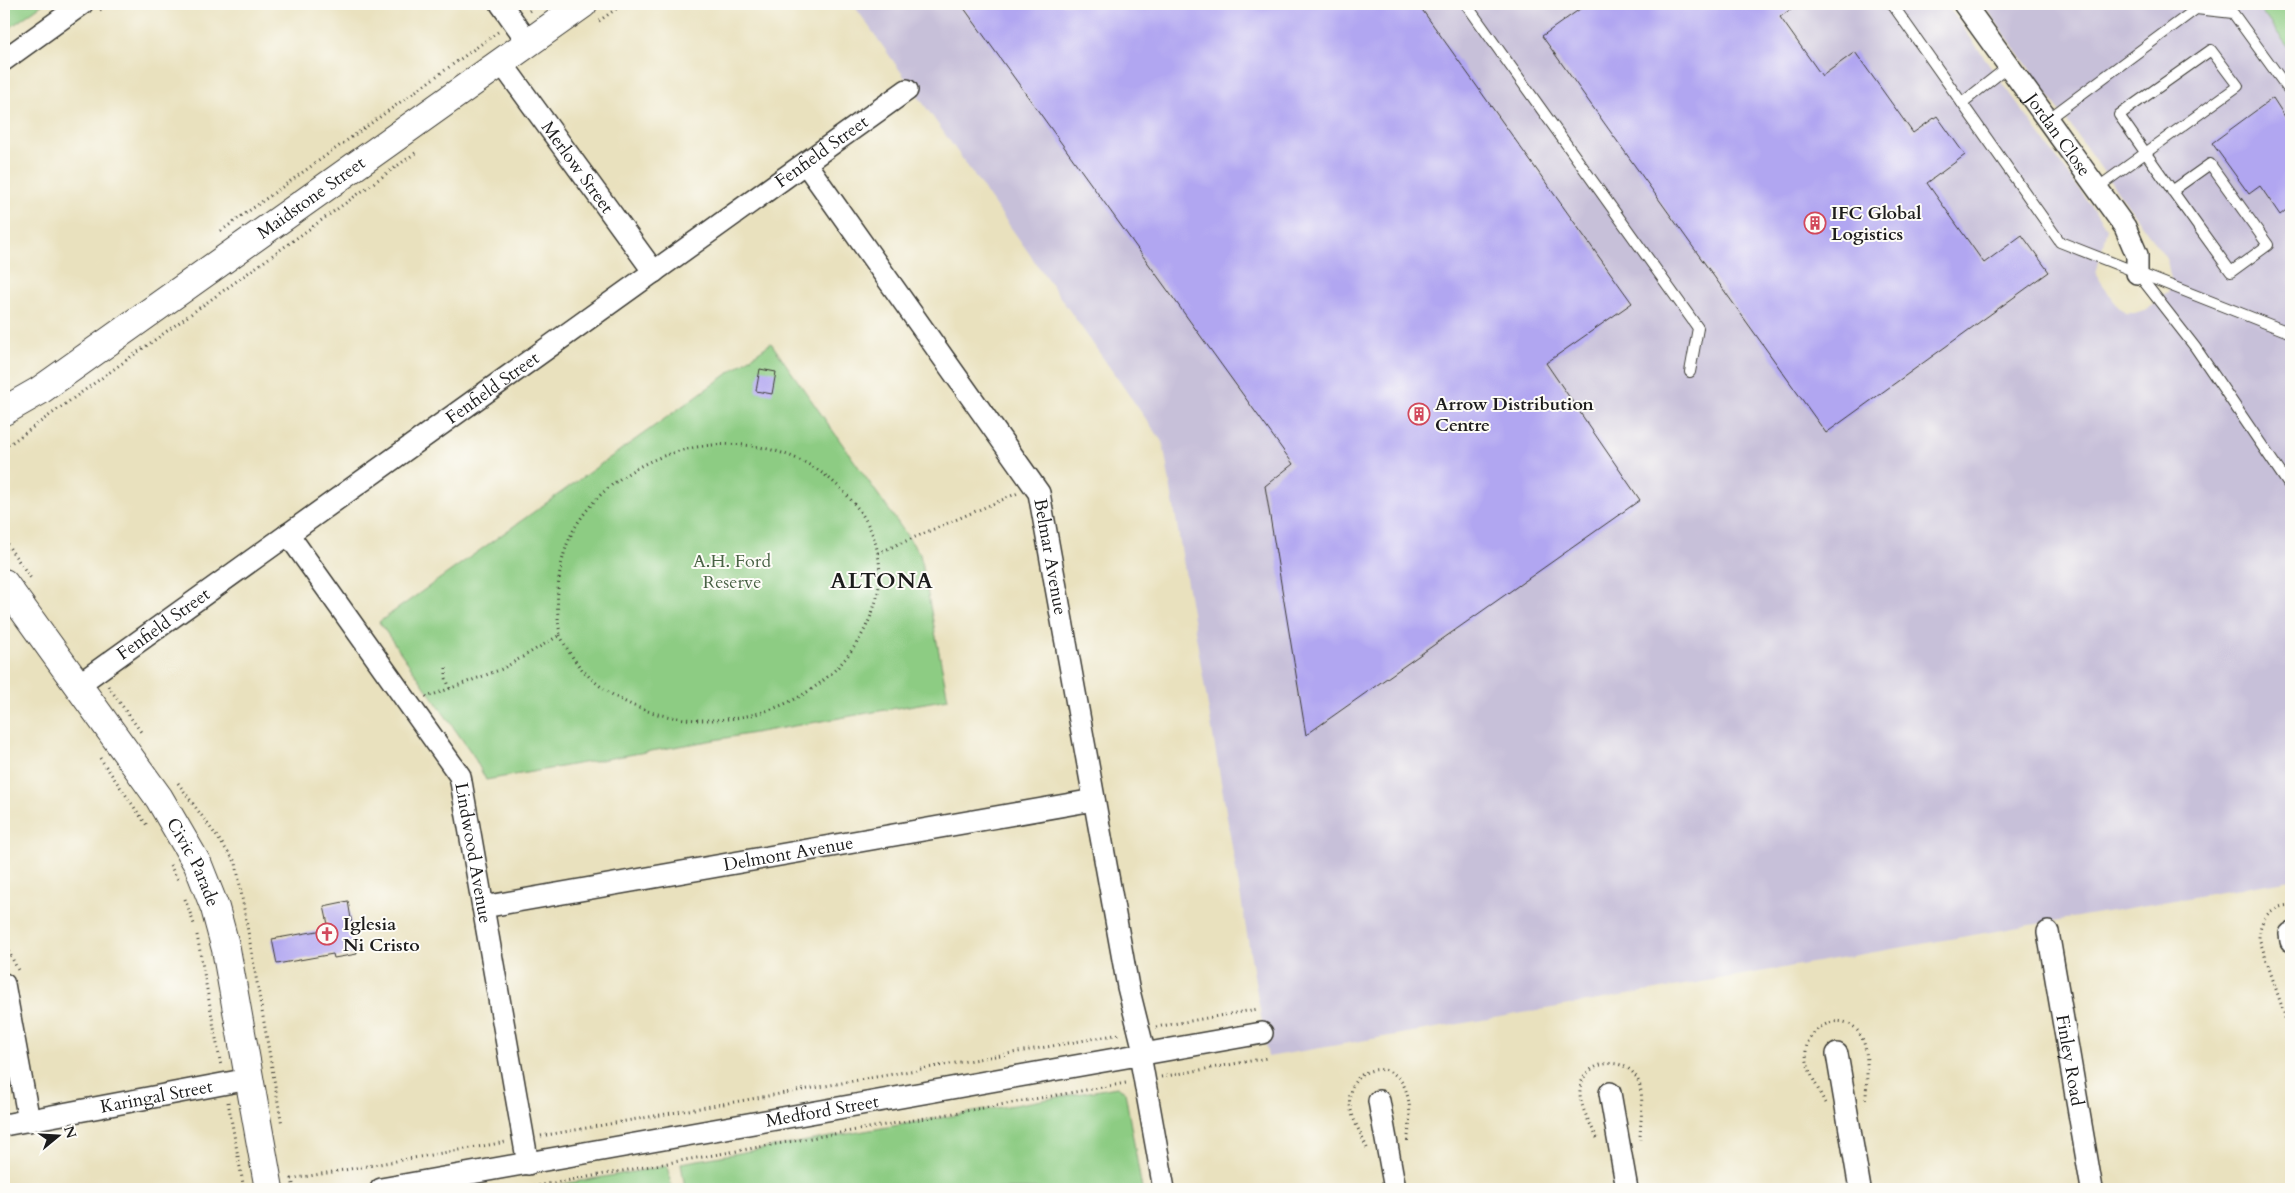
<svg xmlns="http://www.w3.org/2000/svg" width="2295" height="1193" font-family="Cardo,serif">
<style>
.industrial{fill:#c7c0d9}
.green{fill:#8dcc83;stroke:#547450}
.building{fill:#b1a6f1}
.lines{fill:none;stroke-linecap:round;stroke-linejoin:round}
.lane-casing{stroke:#3b3a34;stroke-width:12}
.street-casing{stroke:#3b3a34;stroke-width:24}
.secondary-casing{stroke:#3b3a34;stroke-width:30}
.path{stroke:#3b3a34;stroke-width:3;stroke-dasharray:1 4;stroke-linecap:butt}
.lane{stroke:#fff;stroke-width:10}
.street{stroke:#fff;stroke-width:21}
.secondary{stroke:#fff;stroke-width:28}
.labels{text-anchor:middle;stroke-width:4;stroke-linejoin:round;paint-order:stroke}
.street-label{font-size:18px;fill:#1c1c1c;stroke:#fdfcf7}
.poi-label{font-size:18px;font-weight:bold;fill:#1c1c1c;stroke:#fdfcf7;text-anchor:start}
.park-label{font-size:18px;fill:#496245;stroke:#fdfcf7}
.district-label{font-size:22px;font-weight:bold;letter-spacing:1px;fill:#1c1c1c;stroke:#fdfcf7}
</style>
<rect width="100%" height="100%" fill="#fdfcf7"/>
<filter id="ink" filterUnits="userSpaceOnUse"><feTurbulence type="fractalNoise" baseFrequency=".02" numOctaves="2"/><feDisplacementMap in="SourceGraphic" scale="10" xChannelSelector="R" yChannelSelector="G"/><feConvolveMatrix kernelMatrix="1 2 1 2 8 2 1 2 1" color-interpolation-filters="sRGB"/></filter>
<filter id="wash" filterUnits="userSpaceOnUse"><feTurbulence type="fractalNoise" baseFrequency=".0096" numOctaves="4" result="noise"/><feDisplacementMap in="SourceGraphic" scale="20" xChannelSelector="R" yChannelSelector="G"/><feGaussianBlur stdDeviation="1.12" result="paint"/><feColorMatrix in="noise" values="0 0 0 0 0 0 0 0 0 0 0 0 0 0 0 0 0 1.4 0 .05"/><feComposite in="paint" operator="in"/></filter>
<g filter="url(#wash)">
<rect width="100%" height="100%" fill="#e9e1be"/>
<!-- industrial -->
<path class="industrial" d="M853,4H1946L2107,228L2096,274L2113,300L2125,313H2135L2147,309L2168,292L2171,280L2167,260L1983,4H2256L2291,51V880L1268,1057L1163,443Z"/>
<!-- green -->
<g class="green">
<path d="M4,4H43L4,32Z"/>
<path d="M2256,4H2291V51Z"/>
<path d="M771,343L920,554L948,699L486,780L473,755L379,622Z"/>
<path d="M1117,1087L1125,1092L1142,1189H685L681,1163Z"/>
<path d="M667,1166L672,1189H534Z"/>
</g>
<g id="blocks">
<!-- building -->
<g class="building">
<path d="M961,4H1418L1632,303L1546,363L1640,500L1306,735L1265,486L1293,464Z"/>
<path d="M1587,4H1798L1780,17L1822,76L1855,52L1913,133L1937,116L1965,155L1927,183L1984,263L2022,235L2049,272L1826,433L1542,36Z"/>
<path d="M2273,98L2291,126V206L2280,215L2260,186L2249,194L2212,143Z"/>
<path d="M760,369L776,372L772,394L756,391Z"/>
<path d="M348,901L357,954L334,958L333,954L277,964L272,939L329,929L324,906Z"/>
</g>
</g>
</g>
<g filter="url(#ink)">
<use href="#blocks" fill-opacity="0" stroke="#3b3a34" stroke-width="1"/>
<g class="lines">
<!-- lane casing -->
<g class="lane-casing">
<g id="lane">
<path d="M1466,4L1698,328L1690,372"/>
<path d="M1892,4L2060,242L2291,333"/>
<path d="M1962,103L2009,66"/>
<path d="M2048,119L2196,9L2233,13L2291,93"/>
<path d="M2097,188L2238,86L2211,50L2119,115C2156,168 2193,220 2231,272L2268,245L2210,164L2172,191"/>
<path d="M2138,274L2195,347L2291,488"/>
</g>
</g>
<!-- street casing -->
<g class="street-casing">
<g id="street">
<path d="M501,4L528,42"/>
<path id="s1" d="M1964,4L2125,227L2137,255V273"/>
<path d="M4,60L82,4"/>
<path id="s2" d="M501,62L654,272"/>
<path id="s3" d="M806,164L1039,493L1128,987L1145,1055"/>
<path id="s4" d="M288,534L460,776L528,1164"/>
<path id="s5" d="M78,685L907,90"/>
<path id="s6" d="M483,907L1094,800"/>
<path id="s7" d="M2048,932L2092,1189"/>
<path d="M2290,934L2291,941"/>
<path d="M4,984L29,1121"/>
<path d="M1837,1054L1860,1189"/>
<path d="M1140,1055L1164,1189"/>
<path d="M1610,1093L1627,1189"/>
<path d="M1379,1101L1395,1189"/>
<path id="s8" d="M4,1125L249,1079"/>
<path id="s9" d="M381,1189L1262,1033"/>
</g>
</g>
<!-- secondary casing -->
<g class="secondary-casing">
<g id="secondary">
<path id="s10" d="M4,411L39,391L583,4"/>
<path id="s11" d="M4,583L159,798L198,865L215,908L226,949L269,1189"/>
</g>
</g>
<!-- path -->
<g class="path">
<path d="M100,10L109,4"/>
<path d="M529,11L539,4"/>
<path d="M599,21L623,4"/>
<path d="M221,231L498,32"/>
<path d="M4,448L418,151"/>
<path d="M4,540L32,580"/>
<path d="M878,553L1018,493"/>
<path d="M446,668V678L450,689"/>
<path d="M108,686L141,732"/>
<path d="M426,696L427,697L502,669L560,635C555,603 557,563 572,533C608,464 698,430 772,450C809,460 836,479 859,510C879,537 885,573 875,604C861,650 826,687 782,705C705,738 597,718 560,635"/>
<path d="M100,758L148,827"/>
<path d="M178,783L236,863L282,1125"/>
<path d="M170,865L179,882"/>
<path d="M185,899L194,924"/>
<path d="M2291,905C2271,906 2260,917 2259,938L2284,1013L2291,1052"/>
<path d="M197,935L221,1066"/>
<path d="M4,942L18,970"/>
<path d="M1156,1027L1258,1009"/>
<path d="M1161,1077L1267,1058"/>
<path d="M228,1102L244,1189"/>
<path d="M1825,1103C1818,1088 1806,1069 1806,1053C1805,1030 1838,1010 1856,1029C1872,1046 1866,1078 1866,1099"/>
<path d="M541,1136L1120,1034"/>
<path d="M1597,1138C1591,1125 1581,1109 1580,1094C1578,1059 1631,1051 1640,1086C1644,1103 1640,1123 1640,1140"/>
<path d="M1367,1148C1361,1134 1352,1119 1350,1105C1344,1067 1397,1054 1407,1094C1412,1110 1409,1128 1407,1144"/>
<path d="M4,1172L7,1189"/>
<path d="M294,1189L292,1179L506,1142"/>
<path d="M519,1189L1126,1083"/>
</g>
<!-- lane -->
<use href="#lane" class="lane"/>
<!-- street -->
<use href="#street" class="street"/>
<!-- secondary -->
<use href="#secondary" class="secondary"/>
</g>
</g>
<!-- icons -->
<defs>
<g id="building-ring" transform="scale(1.125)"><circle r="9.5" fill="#fdfcf7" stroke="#d1495b" stroke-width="1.5"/><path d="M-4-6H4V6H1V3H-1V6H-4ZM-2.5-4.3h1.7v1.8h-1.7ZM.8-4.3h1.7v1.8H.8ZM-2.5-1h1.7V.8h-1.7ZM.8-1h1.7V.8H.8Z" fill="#d1495b"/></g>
<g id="church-ring" transform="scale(1.125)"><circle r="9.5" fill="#fdfcf7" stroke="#d1495b" stroke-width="1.5"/><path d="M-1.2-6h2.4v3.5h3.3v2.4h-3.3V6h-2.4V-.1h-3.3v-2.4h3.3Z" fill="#d1495b"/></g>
</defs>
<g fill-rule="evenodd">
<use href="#building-ring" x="1815" y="223"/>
<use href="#building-ring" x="1419" y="414"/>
<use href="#church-ring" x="327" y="934"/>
</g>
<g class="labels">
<!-- street labels -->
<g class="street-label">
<text dy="6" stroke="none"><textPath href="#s1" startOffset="161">Jordan Close</textPath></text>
<text dy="6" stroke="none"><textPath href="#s5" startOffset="915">Fenfield Street</textPath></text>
<text dy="6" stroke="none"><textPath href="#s2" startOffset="130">Merlow Street</textPath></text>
<text dy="6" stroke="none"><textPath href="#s10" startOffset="374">Maidstone Street</textPath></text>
<text dy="6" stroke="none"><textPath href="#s5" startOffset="510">Fenfield Street</textPath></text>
<text dy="6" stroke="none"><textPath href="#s3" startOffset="468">Belmar Avenue</textPath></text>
<text dy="6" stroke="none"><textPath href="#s5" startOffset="105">Fenfield Street</textPath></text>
<text dy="6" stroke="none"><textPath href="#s4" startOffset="375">Lindwood Avenue</textPath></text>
<text dy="6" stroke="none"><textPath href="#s6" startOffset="310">Delmont Avenue</textPath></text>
<text dy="6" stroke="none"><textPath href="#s11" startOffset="338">Civic Parade</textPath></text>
<text dy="6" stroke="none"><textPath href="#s7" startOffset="130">Finley Road</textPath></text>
<text dy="6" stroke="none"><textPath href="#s8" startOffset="155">Karingal Street</textPath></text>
<text dy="6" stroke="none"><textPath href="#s9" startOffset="448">Medford Street</textPath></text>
</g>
<!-- poi labels -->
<g class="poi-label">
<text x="1831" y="219">IFC Global<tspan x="1831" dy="21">Logistics</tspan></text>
<text x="1435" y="410">Arrow Distribution<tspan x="1435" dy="21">Centre</tspan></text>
<text x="343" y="930">Iglesia<tspan x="343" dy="21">Ni Cristo</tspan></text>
</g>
<!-- park labels -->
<g class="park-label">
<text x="732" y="567">A.H. Ford<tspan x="732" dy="21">Reserve</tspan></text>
</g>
<!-- district labels -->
<g class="district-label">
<text x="882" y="588">ALTONA</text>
</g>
</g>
<!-- margin -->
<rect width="2295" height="1193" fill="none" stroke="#fdfcf7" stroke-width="20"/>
<!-- north arrow -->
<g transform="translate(58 1136) rotate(72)" stroke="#fdfcf7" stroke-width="4" paint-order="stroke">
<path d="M0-4L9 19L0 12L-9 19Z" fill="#1c1c1c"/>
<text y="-8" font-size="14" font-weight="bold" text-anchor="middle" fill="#1c1c1c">N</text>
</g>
</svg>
